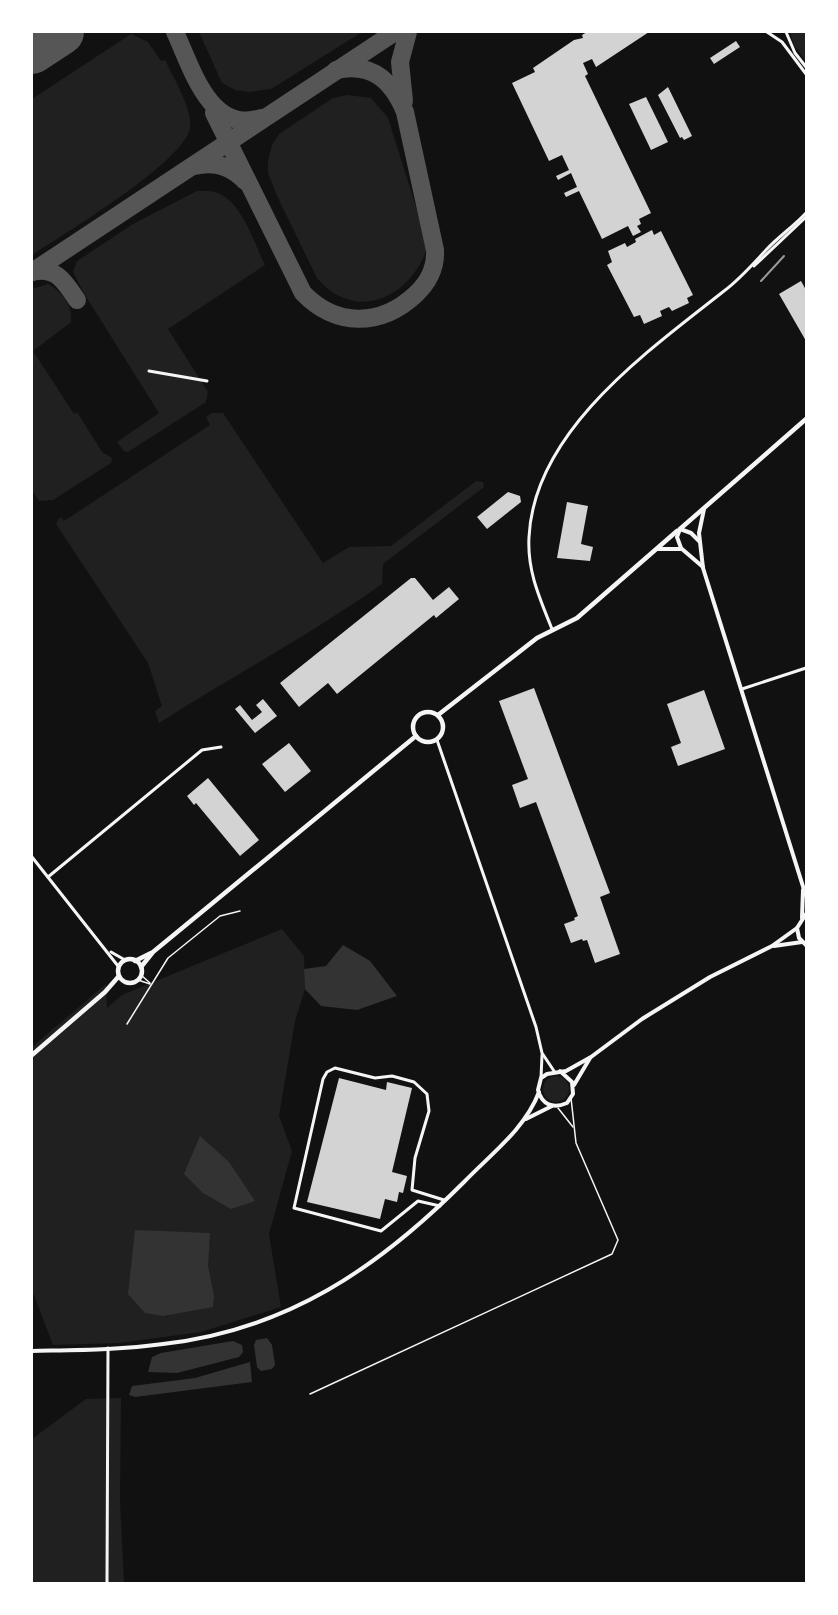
<svg xmlns="http://www.w3.org/2000/svg" width="838" height="1615" font-family="'PT Serif',serif">
<style>
.green{fill:#202020}
.water{fill:#333}
.lines{fill:none;stroke-linecap:round;stroke-linejoin:round}
.taxiway{stroke:#565656;stroke-width:18}
.runway{stroke:#565656;stroke-width:46}
.building{fill:#d3d3d3}
.service{stroke:#f5f5f5;stroke-width:1.5}
.minor{stroke:#f5f5f5;stroke-width:3}
.tertiary{stroke:#f5f5f5;stroke-width:4}
.secondary{stroke:#f5f5f5;stroke-width:4.5}
.rail{stroke:#9a9a9a;stroke-width:2}
</style>
<rect width="100%" height="100%" fill="#111"/>
<!-- green -->
<g class="green">
<path d="M199,32H362L271,89L249,92L235,90L222,83Z"/>
<path d="M790,32H806V62L794,45Z"/>
<path d="M131,34L148,42L161,61L165,60C173,77 193,110 190,128C184,162 64,234 32,255V99Z"/>
<path d="M348,95L371,98L388,118L428,245C413,296 356,325 317,278L277,196L268,173V161L272,145L279,134L333,98Z"/>
<path d="M197,191C205,191 213,190 220,194C243,205 254,243 265,265L168,329L208,392L206,402L128,452L124,451L117,442L159,413L85,295L73,272L77,261L133,224Z"/>
<path d="M48,284C62,292 73,305 71,322L33,351L74,414L77,412L102,452L112,458L111,463L53,500L39,501L32,490V289Z"/>
<path d="M212,413H223L323,563L349,547L391,546L476,481L483,482L484,487L383,564L382,584C310,635 233,676 159,723L155,711L162,706L148,663L56,524L60,517L64,521L210,425L206,417Z"/>
<path d="M282,929L304,956L305,989L295,1021L279,1116L292,1151L269,1234L281,1307L201,1332L119,1343L53,1345L32,1290V1047L106,984L107,1008L122,995Z"/>
<circle cx="556" cy="1089" r="13"/>
<path d="M121,1398L120,1501L124,1583H32V1439L86,1399Z"/>
</g>
<!-- water -->
<g class="water">
<path d="M343,945L370,961L397,996L357,1010L321,1006L305,989L304,969L326,966Z"/>
<path d="M200,1136L229,1162L255,1201L231,1209L203,1193L184,1174Z"/>
<path d="M135,1230L210,1233L208,1266L214,1296L213,1307L163,1316L145,1313L128,1294Z"/>
<path d="M267,1338L272,1345L275,1365L272,1369L261,1371L257,1367L254,1345L256,1340Z"/>
<path d="M233,1341L242,1345L243,1352L239,1357L177,1373L148,1372L152,1357L161,1353Z"/>
<path d="M250,1362L252,1382L135,1397L129,1395L132,1386L195,1378Z"/>
</g>
<g class="lines">
<!-- taxiway -->
<g class="taxiway">
<path d="M175,32C191,66 210,135 261,118"/>
<path d="M404,101L400,62L408,32"/>
<path d="M214,113L303,293C336,327 380,327 415,295C428,283 436,268 435,250L405,112C392,80 371,62 336,70"/>
<path d="M194,166C214,161 231,166 245,181"/>
<path d="M32,272L395,32"/>
<path d="M32,272C56,266 65,282 77,300"/>
</g>
<!-- runway -->
<path class="runway" d="M32,51L61,32"/>
</g>
<!-- building -->
<g class="building">
<path d="M587,32H649L596,67L592,59L583,63L588,74L585,76L651,213L639,219L641,224L637,226L641,232L633,236L628,226L602,239L579,191L566,197L564,193L577,187L571,173L558,180L556,176L569,170L562,155L549,161L512,83L535,72L533,68L574,40L583,38L582,35Z"/>
<path d="M736,41L740,47L714,64L710,58Z"/>
<path d="M668,87L692,136L684,140L682,137L680,138L658,95Z"/>
<path d="M646,97L668,142L651,150L629,104Z"/>
<path d="M652,230L654,235L661,231L693,295L687,298L689,303L672,311L669,307L660,311L662,316L644,324L640,315L634,317L607,265L612,262L608,251L625,243L627,247L636,242L635,239Z"/>
<path d="M801,281L806,290V341L779,294Z"/>
<path d="M508,492L520,496L521,502L487,529L477,517Z"/>
<path d="M567,502L588,506L581,544L593,547L590,561L557,558Z"/>
<path d="M411,578H415L433,600L449,587L459,599L436,618L434,615L337,694L328,683L299,707L280,683Z"/>
<path d="M534,688L610,893L600,897L620,954L595,963L587,940L583,941L582,939L571,943L564,924L575,920L574,918L578,916L536,802L520,808L512,785L528,779L499,701Z"/>
<path d="M704,690L725,749L678,766L671,747L681,743L667,704Z"/>
<path d="M263,699L277,716L255,733L235,709L240,705L252,720L262,712L256,705Z"/>
<path d="M289,743L311,771L285,792L262,764Z"/>
<path d="M208,778L259,840L240,856L196,803L194,805L187,796Z"/>
<path d="M339,1078L386,1090L387,1082L412,1088L392,1172L407,1176L403,1193L399,1192L397,1202L385,1199L380,1219L307,1202Z"/>
</g>
<g class="lines">
<!-- service -->
<g class="service">
<path d="M141,975L150,983"/>
<path d="M138,980L150,984"/>
<path d="M127,1024L168,958L220,916L240,911"/>
<path d="M558,1108L573,1127"/>
<path d="M310,1394L612,1254L618,1240L576,1143L571,1098"/>
</g>
<!-- minor -->
<g class="minor">
<path d="M767,32L782,42L806,74"/>
<path d="M786,32L795,53L806,67"/>
<path d="M754,266L806,217"/>
<path d="M149,371L207,381"/>
<path d="M552,629C540,599 527,571 529,537C534,431 648,351 724,291C740,279 752,265 766,250C778,237 794,226 806,213"/>
<path d="M742,689L806,668"/>
<path d="M437,740L536,1027L542,1053L554,1071"/>
<path d="M32,857L118,966"/>
<path d="M48,877L202,750L221,747"/>
<path d="M111,952L125,960"/>
<path d="M541,1078L542,1055"/>
<path d="M440,1206L418,1201L381,1231L294,1208L323,1079L327,1072L335,1068L375,1078L392,1076L414,1082L427,1094L429,1111L415,1158L412,1190L444,1200"/>
<path d="M107,1584L108,1348"/>
</g>
<!-- tertiary -->
<g class="tertiary">
<path d="M704,509L699,533L703,568L806,896"/>
<path d="M681,548L677,537L680,529L691,533L699,541"/>
<path d="M658,549H682L703,567"/>
<path d="M806,914L797,928L799,938L806,945"/>
<path d="M802,918L803,890"/>
<path d="M774,946L802,942"/>
<path d="M560,1071L572,1082L573,1094L567,1103C553,1109 542,1105 538,1090L541,1078L547,1074L566,1071L591,1057L642,1019L710,977L772,946L797,928"/>
<path d="M574,1085L590,1058"/>
<path d="M526,1119L552,1106"/>
<path d="M32,1351C75,1350 120,1350 163,1344C287,1330 378,1268 464,1182C491,1154 525,1129 539,1092"/>
</g>
<!-- secondary -->
<g class="secondary">
<path d="M680,529L806,419"/>
<circle cx="428" cy="727" r="15"/>
<path d="M438,715L537,638L577,618L677,531"/>
<circle cx="130" cy="971" r="12"/>
<path d="M135,961L151,953"/>
<path d="M141,967L153,952L416,736"/>
<path d="M32,1055L105,992L119,976"/>
</g>
<!-- rail -->
<path class="rail" d="M761,281L784,256"/>
</g>
<!-- border -->
<rect width="838" height="1615" fill="none" stroke="#ffffff" stroke-width="66"/>
</svg>
